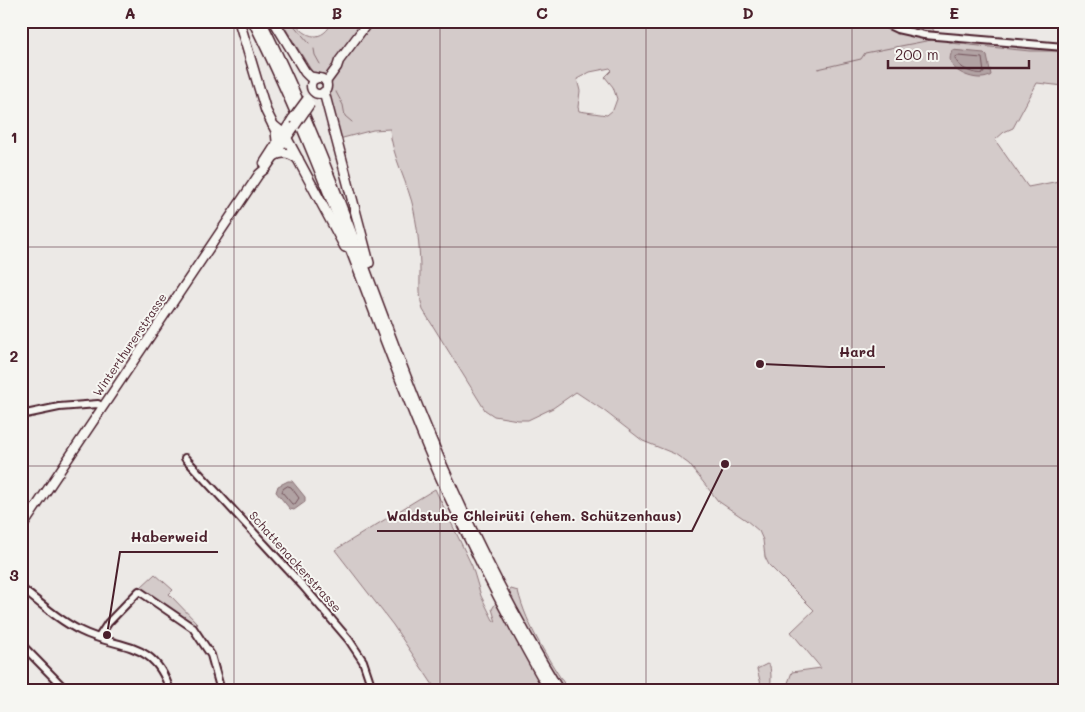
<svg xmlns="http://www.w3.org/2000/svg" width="1085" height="712" font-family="Mali,sans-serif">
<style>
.green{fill:#d4cbca;stroke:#8f757a;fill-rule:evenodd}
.water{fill:#b1a2a3;stroke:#886e73}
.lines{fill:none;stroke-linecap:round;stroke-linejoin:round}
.shore{stroke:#73535b;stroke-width:1}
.stream{stroke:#886e73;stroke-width:1}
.minor-casing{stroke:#4a1f2b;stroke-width:10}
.major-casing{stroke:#4a1f2b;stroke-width:11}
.highway-casing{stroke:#4a1f2b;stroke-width:12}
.minor{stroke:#f6f6f2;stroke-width:6}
.major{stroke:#f6f6f2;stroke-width:8}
.highway{stroke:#f6f6f2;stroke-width:9}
.major-bridge-casing{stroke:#4a1f2b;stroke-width:11;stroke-linecap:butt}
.major-bridge{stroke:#f6f6f2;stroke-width:8}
.grid{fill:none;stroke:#4a1f2b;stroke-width:1;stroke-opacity:0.55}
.labels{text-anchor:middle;stroke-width:4;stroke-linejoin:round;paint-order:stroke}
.street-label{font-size:12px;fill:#4a1f2b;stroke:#f6f6f2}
.leader{fill:none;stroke:#4a1f2b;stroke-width:2}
.callout-dot{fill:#4a1f2b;stroke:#f6f6f2;stroke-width:2}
.callout-label{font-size:14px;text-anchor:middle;font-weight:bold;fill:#4a1f2b;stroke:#f6f6f2;stroke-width:4;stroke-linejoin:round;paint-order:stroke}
.neatline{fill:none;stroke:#4a1f2b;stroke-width:2}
.grid-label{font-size:16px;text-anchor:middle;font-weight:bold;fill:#4a1f2b}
</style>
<rect width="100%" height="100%" fill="#ece9e6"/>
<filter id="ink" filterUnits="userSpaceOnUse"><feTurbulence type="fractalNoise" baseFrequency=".02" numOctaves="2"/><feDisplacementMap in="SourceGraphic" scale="10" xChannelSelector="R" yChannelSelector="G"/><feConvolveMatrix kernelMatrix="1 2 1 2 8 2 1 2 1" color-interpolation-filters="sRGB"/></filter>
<g filter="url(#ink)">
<!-- green -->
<g class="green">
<path d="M281,21H294C306,39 322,43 333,21H928L937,36L1064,47V86L1037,83L1013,128L1004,132L995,140L1028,187L1064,180V691H785L792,672L821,668L791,632L814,610L769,565L765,557L763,540L759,531L746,520L718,501L689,464L675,454L643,441L603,410L576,392L553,408L528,420H518L494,416L485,410L423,310C419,297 420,286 420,272C420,251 418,231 414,211C409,185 391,154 390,129L373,130L339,139L328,93L331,85L327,84L323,79L316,78ZM610,68L612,70L605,77L613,87L617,99L613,110L607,115L579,111L578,107L580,91L577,79L590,72Z"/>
<path d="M435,489L472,566L481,596L493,620L496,622L492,609L496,603L546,691H437L393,625L335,550Z"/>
<path d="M155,574L173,590L169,594L198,624L193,628L140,588Z"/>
<path d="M511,589L518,591C527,627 549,660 569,691H564L508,593Z"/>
<path d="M767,664L770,666C771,673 772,683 769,690L762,688L757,669Z"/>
</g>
<!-- water -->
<g class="water">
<path d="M952,50L984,53L987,56L991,75C981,83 955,74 951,63C949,58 951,55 952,50Z"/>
<path d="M288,481H292L305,497V502L294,510L290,509L276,492L278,486Z"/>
</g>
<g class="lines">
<!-- shore -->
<g class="shore">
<path d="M958,56L982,58L984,73C975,75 958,69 955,58Z"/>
<path d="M288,486L291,487L299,498L295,504H292L282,492L283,489Z"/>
</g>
<!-- stream -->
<g class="stream">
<path d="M290,21L309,43"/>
<path d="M950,43L1030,51H1060"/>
<path d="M314,49L315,55L320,64"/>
<path d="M818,69L861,59L865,53L931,40"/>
<path d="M336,92L343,105L345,116L352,122"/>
</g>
<!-- minor casing -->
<g class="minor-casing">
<g id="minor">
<path d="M880,21L897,29L924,35L1064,47"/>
<path d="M21,415L59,407L98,404L102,407"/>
<path d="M185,458L303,586L349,640L363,661L373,691"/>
<path d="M21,588C40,603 60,621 81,631C119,650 155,639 170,691"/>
<path d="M99,637L108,623L139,591L193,628L211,655L221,691"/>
<path d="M21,644L67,691"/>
<path d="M130,691L143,689"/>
</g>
</g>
<!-- major casing -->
<g class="major-casing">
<g id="major">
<circle cx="319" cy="86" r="8"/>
<path d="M326,82L337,67L339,61L369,21"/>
<path d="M264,163L293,118"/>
<path d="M21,529L259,174L266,168L295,126"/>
</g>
</g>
<!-- highway casing -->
<g class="highway-casing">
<g id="highway">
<path d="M239,21L266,111L276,131L277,141"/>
<path d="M253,21C322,159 369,306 428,448C463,532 505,612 550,691"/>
<path d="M261,21C324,146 367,280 419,410C458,507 504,601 559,691"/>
<path d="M274,21L305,72L310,77L316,78"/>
<path d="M324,92L369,263"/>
<path d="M273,125L285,135L345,247"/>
<path d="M274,156C282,151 291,153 298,159"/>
</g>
</g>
<!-- minor -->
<use href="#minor" class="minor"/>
<!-- major -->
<use href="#major" class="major"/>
<!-- highway -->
<use href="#highway" class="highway"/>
<!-- major-bridge casing -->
<g class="major-bridge-casing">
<g id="major-bridge">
<path d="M293,118L307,99"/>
<path d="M295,126L310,104"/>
</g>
</g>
<!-- major-bridge -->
<use href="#major-bridge" class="major-bridge"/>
</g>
</g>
<!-- grid -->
<path class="grid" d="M234,21V691M440,21V691M646,21V691M852,21V691M21,247H1064M21,466H1064"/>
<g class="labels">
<!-- street labels -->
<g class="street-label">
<text transform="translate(130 345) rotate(-56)" y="4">Winterthurerstrasse</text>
<text transform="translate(295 562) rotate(48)" y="4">Schattenackerstrasse</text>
</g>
</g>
<!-- callouts -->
<path class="leader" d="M760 364L829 367H885M725 464L692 531H377M107 635L120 552H218"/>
<g class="callout-dot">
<circle cx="760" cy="364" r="5"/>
<circle cx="725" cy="464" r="5"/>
<circle cx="107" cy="635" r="5"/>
</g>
<g class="callout-label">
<text x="857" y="357">Hard</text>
<text x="534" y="521">Waldstube Chleirüti (ehem. Schützenhaus)</text>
<text x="169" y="542">Haberweid</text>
</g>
<!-- margin -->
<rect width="1085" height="712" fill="none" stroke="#f6f6f2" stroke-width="55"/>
<!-- scale -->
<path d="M888 60v8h141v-8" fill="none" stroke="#4a1f2b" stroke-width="2.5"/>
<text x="895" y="60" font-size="15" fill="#4a1f2b" stroke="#f6f6f2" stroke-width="4" paint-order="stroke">200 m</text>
<rect x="28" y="28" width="1030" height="656" class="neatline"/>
<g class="grid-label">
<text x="130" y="19">A</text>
<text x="337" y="19">B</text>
<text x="542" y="19">C</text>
<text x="748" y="19">D</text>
<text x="954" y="19">E</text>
<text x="14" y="143">1</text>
<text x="14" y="362">2</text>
<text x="14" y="581">3</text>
</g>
</svg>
